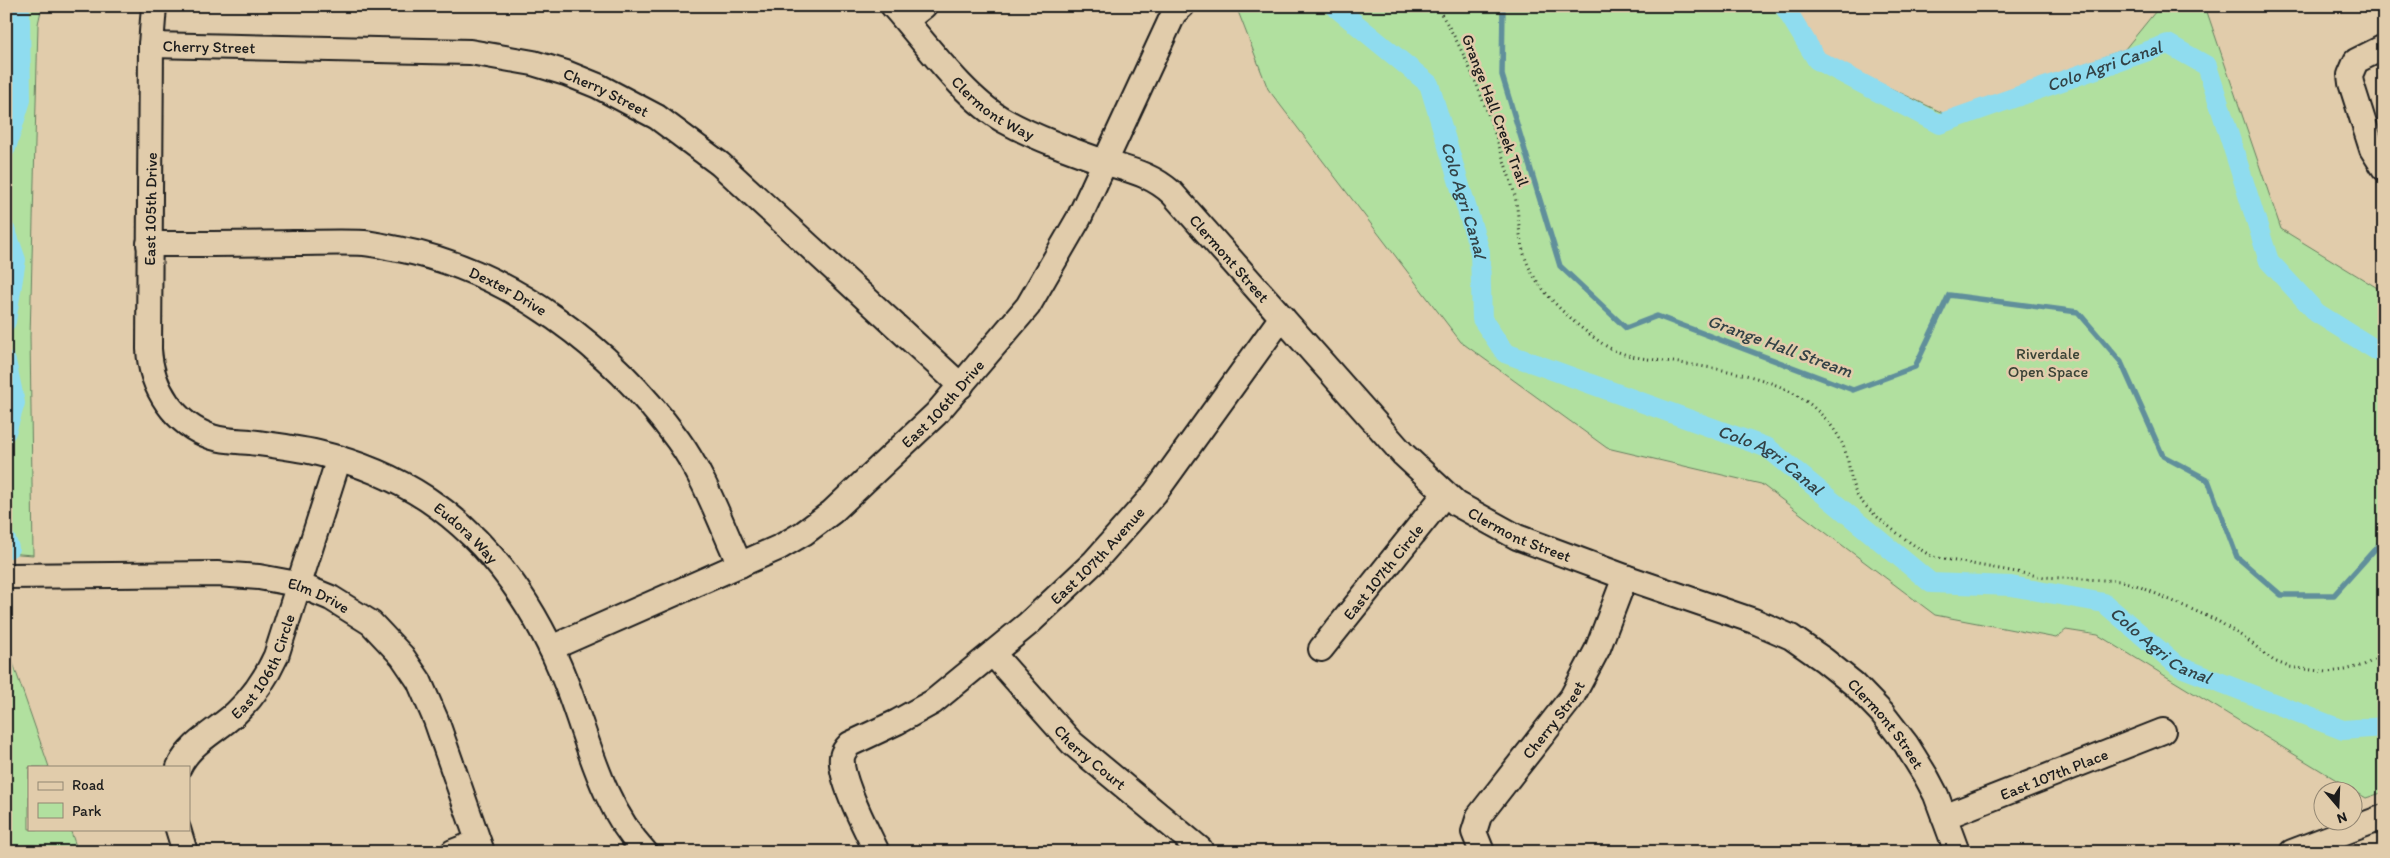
<svg xmlns="http://www.w3.org/2000/svg" width="2390" height="858" font-family="Itim,sans-serif">
<style>
.green{fill:#b1e09f;stroke:#667e5e}
.lines{fill:none;stroke-linecap:round;stroke-linejoin:round}
.stream{stroke:#618f9b;stroke-width:5.5}
.canal{stroke:#8fdcef;stroke-width:20}
.minor-casing{stroke:#1c1c1c;stroke-width:28}
.path{stroke:#1c1c1c;stroke-width:3;stroke-dasharray:1 4;stroke-linecap:butt}
.minor{stroke:#e1ccab;stroke-width:24}
.labels{text-anchor:middle;stroke-width:5;stroke-linejoin:round;paint-order:stroke}
.street-label{font-size:16px;fill:#1c1c1c;stroke:#e1ccab}
.park-label{font-size:16px;fill:#3a4336;stroke:#e1ccab}
.water-label{font-size:18px;font-style:italic;fill:#334246;stroke:#e1ccab}
</style>
<rect width="100%" height="100%" fill="#e1ccab"/>
<filter id="ink" filterUnits="userSpaceOnUse"><feTurbulence type="fractalNoise" baseFrequency=".02" numOctaves="2"/><feDisplacementMap in="SourceGraphic" scale="10" xChannelSelector="R" yChannelSelector="G"/><feConvolveMatrix kernelMatrix="1 2 1 2 8 2 1 2 1" color-interpolation-filters="sRGB"/></filter>
<g filter="url(#ink)">
<!-- green -->
<g class="green">
<path d="M6,6H42L38,24L30,337L33,555L6,553Z"/>
<path d="M1236,6H1790L1823,56L1945,114L2125,49L2160,6H2205L2281,229L2384,292V792L2366,798L2098,635L2066,630L2056,638L1935,615L1761,484L1607,448L1461,342L1268,89Z"/>
<path d="M6,643L49,767H29V829H70L78,852H6Z"/>
</g>
<g class="lines">
<!-- stream -->
<path class="stream" d="M1503,6L1502,75L1560,266L1626,328L1657,316L1853,390L1915,367L1949,295L2078,312L2121,362L2163,456L2208,480L2237,557L2281,595H2334L2384,539"/>
<!-- canal -->
<g class="canal">
<path id="s1" d="M1334,6L1429,84L1480,252L1482,319L1505,353L1768,448L1931,583L2011,586L2104,603L2178,666L2343,730L2384,727"/>
<path id="s2" d="M1784,6L1817,60L1939,124L2168,44L2207,66L2269,261L2317,313L2384,355"/>
<path d="M6,148L21,100L20,6"/>
<path d="M6,231L16,260L6,322"/>
<path d="M6,361L15,403L6,432"/>
<path d="M6,540L9,548"/>
</g>
<!-- minor casing -->
<g class="minor-casing">
<g id="minor">
<path id="s3" d="M154,6L151,45L149,349C151,388 174,424 212,437C224,441 237,441 250,442C272,445 296,448 318,453C356,462 395,478 427,499C493,543 538,611 566,683C589,742 601,804 645,852"/>
<path id="s4" d="M893,6C924,41 965,99 1005,121C1036,138 1070,150 1104,162C1129,170 1151,174 1172,193L1403,454L1457,504L1517,537L1625,577L1754,621L1791,637L1824,660L1854,684L1882,713L1906,744L1927,778L1936,795L1957,852"/>
<path d="M906,20L924,6"/>
<path id="s5" d="M151,45L470,52L533,63L566,73L598,86L657,117L720,164L961,386"/>
<path d="M2384,47L2356,61L2350,75L2351,83L2372,149L2384,168"/>
<path id="s6" d="M149,244C197,244 245,244 293,243C316,243 341,242 364,243C375,244 387,247 398,249C510,270 612,349 678,440C705,477 721,524 740,565"/>
<path id="s7" d="M6,576L217,574L259,577L297,584L331,598L371,623L402,656L419,681L436,720L482,852"/>
<path id="s8" d="M551,648L780,547L804,533L832,512L936,414L1028,306L1079,218L1174,13L1182,6"/>
<path id="s9" d="M1321,649L1445,494"/>
<path id="s10" d="M993,654L1072,743L1200,849"/>
<path id="s11" d="M179,767C191,742 217,731 236,713C253,697 266,678 276,656L339,458"/>
<path id="s12" d="M1944,817L2163,731"/>
<path d="M178,829L185,852"/>
<path d="M453,852L478,842"/>
<path id="s13" d="M877,852C867,831 839,779 842,757C843,752 846,748 850,744L897,722L933,702L1028,624L1094,562L1155,493L1282,317"/>
<path id="s14" d="M1482,852L1474,832L1479,816L1572,697L1598,648L1625,577"/>
<path d="M2292,852L2384,817"/>
</g>
</g>
<!-- path -->
<path class="path" d="M1436,6C1472,60 1492,124 1512,185C1520,209 1517,234 1525,257C1535,290 1575,325 1603,344C1624,358 1648,359 1673,362C1719,369 1773,375 1811,405C1827,419 1840,433 1846,454C1850,466 1850,481 1856,493C1863,510 1916,548 1933,557L2044,577L2121,581L2136,585L2216,620L2245,638L2274,661L2289,667L2327,672L2345,670L2364,665L2384,655"/>
<!-- minor -->
<use href="#minor" class="minor"/>
</g>
</g>
<g class="labels">
<!-- street labels -->
<g class="street-label">
<text dy="6" stroke="none"><textPath href="#s5" startOffset="58">Cherry Street</textPath></text>
<text dy="6" stroke="none"><textPath href="#s5" startOffset="462">Cherry Street</textPath></text>
<text dy="6" stroke="none"><textPath href="#s4" startOffset="144">Clermont Way</textPath></text>
<text transform="translate(1496 110) rotate(69)" y="6">Grange Hall Creek Trail</text>
<text transform="translate(150 209) rotate(-89)" y="6">East 105th Drive</text>
<text dy="6" stroke="none"><textPath href="#s4" startOffset="431">Clermont Street</textPath></text>
<text dy="6" stroke="none"><textPath href="#s6" startOffset="368">Dexter Drive</textPath></text>
<text dy="6" stroke="none"><textPath href="#s8" startOffset="468">East 106th Drive</textPath></text>
<text dy="6" stroke="none"><textPath href="#s4" startOffset="836">Clermont Street</textPath></text>
<text dy="6" stroke="none"><textPath href="#s3" startOffset="736">Eudora Way</textPath></text>
<text dy="6" stroke="none"><textPath href="#s13" startOffset="431">East 107th Avenue</textPath></text>
<text dy="6" stroke="none"><textPath href="#s9" startOffset="99">East 107th Circle</textPath></text>
<text dy="6" stroke="none"><textPath href="#s7" startOffset="316">Elm Drive</textPath></text>
<text dy="6" stroke="none"><textPath href="#s11" startOffset="134">East 106th Circle</textPath></text>
<text dy="6" stroke="none"><textPath href="#s14" startOffset="160">Cherry Street</textPath></text>
<text dy="6" stroke="none"><textPath href="#s4" startOffset="1256">Clermont Street</textPath></text>
<text dy="6" stroke="none"><textPath href="#s10" startOffset="142">Cherry Court</textPath></text>
<text dy="6" stroke="none"><textPath href="#s12" startOffset="118">East 107th Place</textPath></text>
</g>
<!-- park labels -->
<g class="park-label">
<text x="2048" y="359">Riverdale<tspan x="2048" dy="18">Open Space</tspan></text>
</g>
<!-- water labels -->
<g class="water-label">
<text dy="6" stroke="none"><textPath href="#s2" startOffset="376">Colo Agri Canal</textPath></text>
<text dy="6" stroke="none"><textPath href="#s1" startOffset="244">Colo Agri Canal</textPath></text>
<text transform="translate(1780 346) rotate(20)" y="6">Grange Hall Stream</text>
<text dy="6" stroke="none"><textPath href="#s1" startOffset="694">Colo Agri Canal</textPath></text>
<text dy="6" stroke="none"><textPath href="#s1" startOffset="1144">Colo Agri Canal</textPath></text>
</g>
</g>
<!-- margin -->
<rect width="2390" height="858" fill="none" stroke="#e1ccab" stroke-width="25"/>
<rect x="12" y="12" width="2365" height="833" fill="none" stroke="#1c1c1c" stroke-width="2" filter="url(#ink)"/>
<!-- legend -->
<rect x="28" y="766" width="162" height="65" fill="#e1ccab" stroke="#928672"/>
<rect x="38" y="782" width="25" height="8" fill="#e1ccab" stroke="#928672"/>
<text x="72" y="790" font-size="15" fill="#1c1c1c">Road</text>
<rect x="38" y="803" width="25" height="15" fill="#b1e09f" stroke="#928672"/>
<text x="72" y="816" font-size="15" fill="#1c1c1c">Park</text>
<!-- north arrow -->
<g transform="translate(2338 806) rotate(161)"><circle r="24" fill="#e1ccab" stroke="#928672"/>
<path d="M0-4L9 19L0 12L-9 19Z" fill="#1c1c1c"/>
<text y="-8" font-size="14" font-weight="bold" text-anchor="middle" fill="#1c1c1c">N</text>
</g>
</svg>
